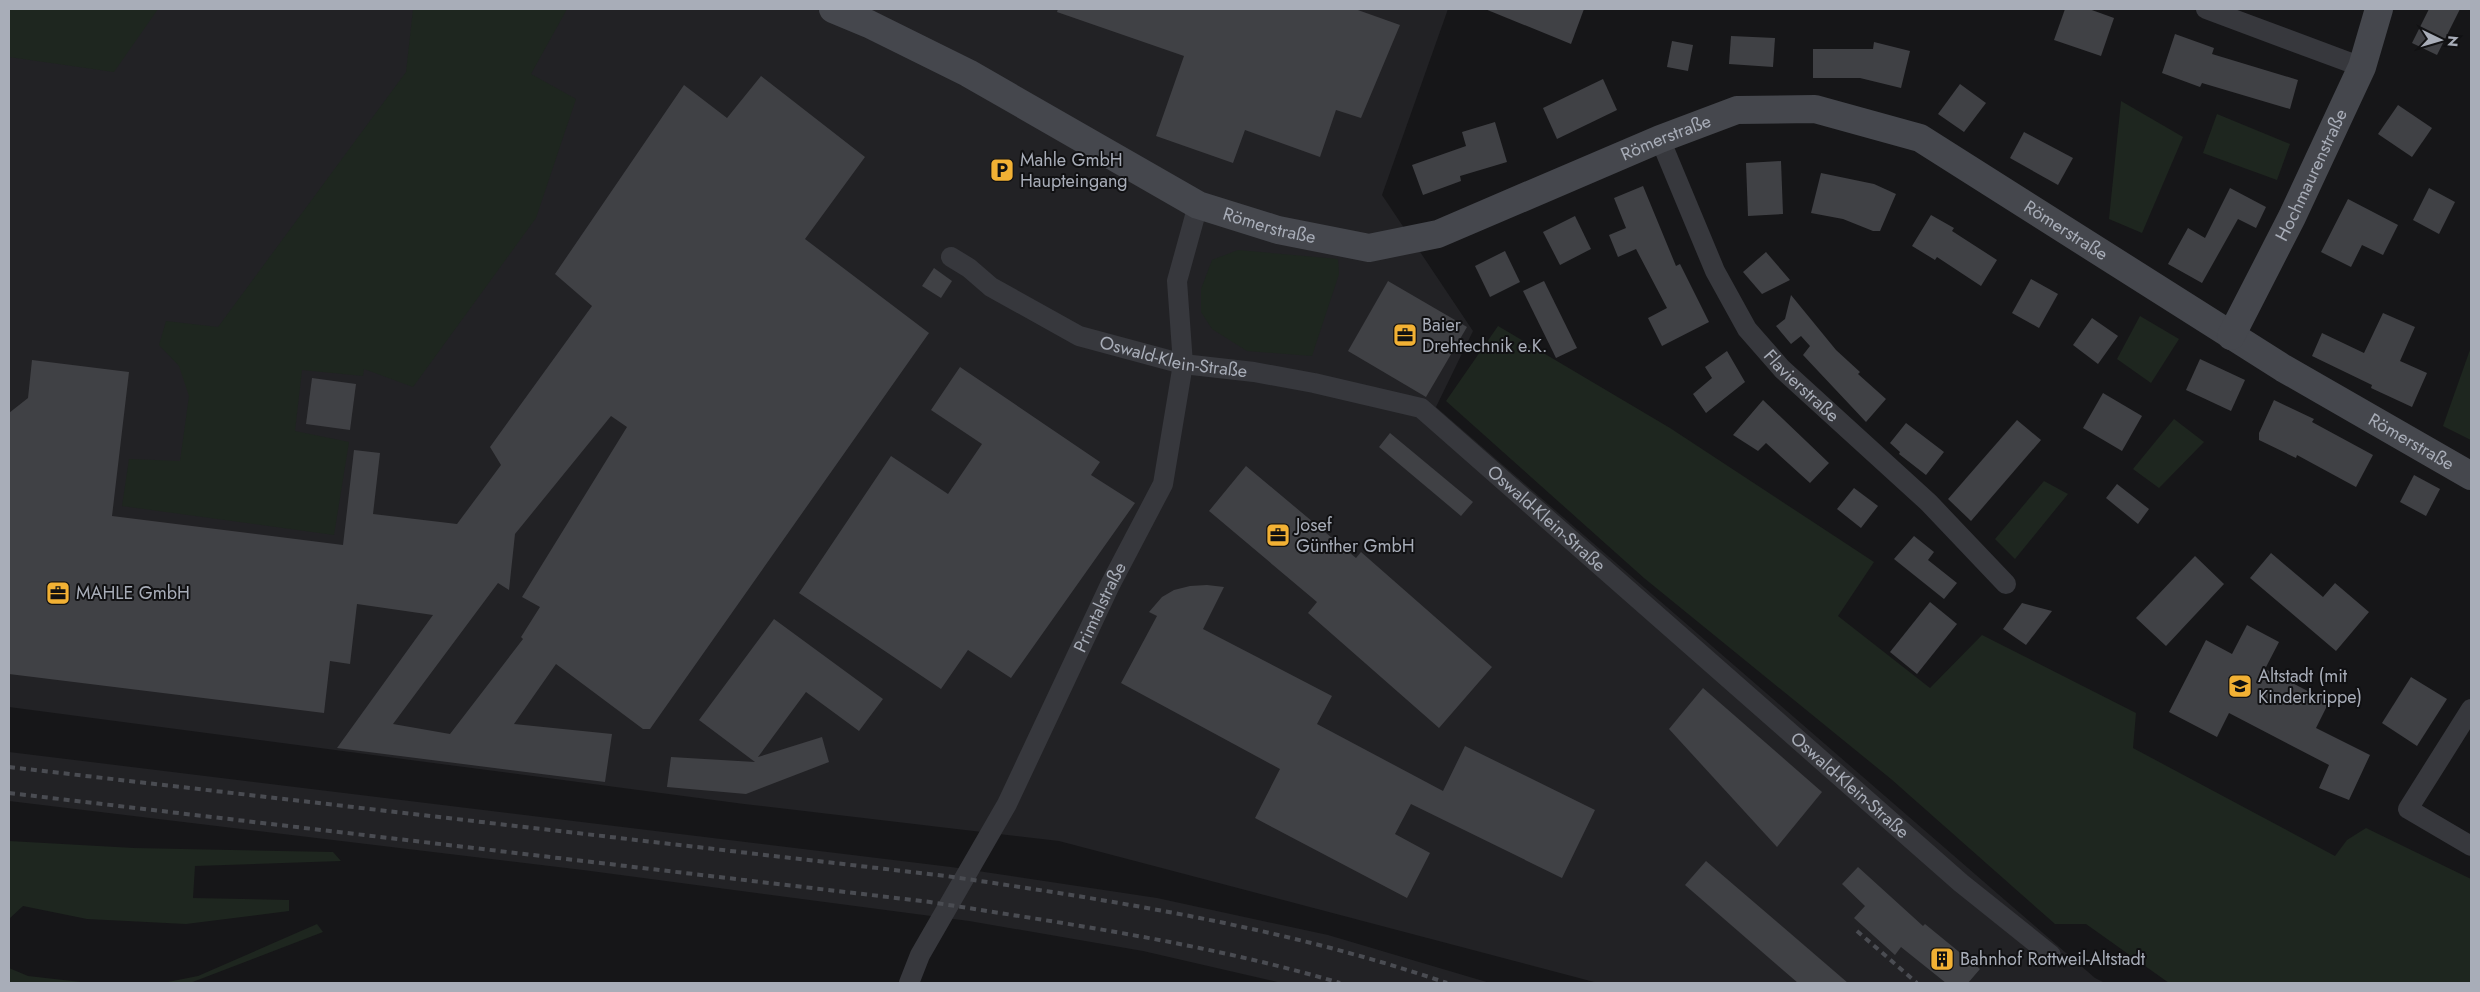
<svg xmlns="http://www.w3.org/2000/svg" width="2480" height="992" font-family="Jost,sans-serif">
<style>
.built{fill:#222225}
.green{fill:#1e261f}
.building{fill:#404145;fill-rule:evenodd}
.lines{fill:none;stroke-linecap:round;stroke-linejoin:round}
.street{stroke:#37383d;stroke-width:20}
.secondary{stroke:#45474d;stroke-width:28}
.rail{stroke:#4a4c52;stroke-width:4;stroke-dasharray:6 5;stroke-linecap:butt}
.labels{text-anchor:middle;stroke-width:4;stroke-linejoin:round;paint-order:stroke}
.street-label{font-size:18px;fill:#a8adb8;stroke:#111113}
.poi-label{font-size:18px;fill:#a8adb8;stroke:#111113;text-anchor:start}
</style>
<rect width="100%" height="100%" fill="#161618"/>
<!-- built -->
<g class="built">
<path d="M9,9H1448L1382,195L1473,331L1436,407L2095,978L2105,983H1598L1059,841L744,804L9,707Z"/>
<path d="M9,752L951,867L1157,898L1328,935L1490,983H1282L1143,951L969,921L583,870L9,801Z"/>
</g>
<!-- green -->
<g class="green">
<path d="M9,9H158L114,72L9,57Z"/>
<path d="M413,9H567L531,74L576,99L536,218L413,387L364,369L363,376L302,370L295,431L349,442L334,535L122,506L129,459L180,461L189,396L179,366L159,345L166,321L218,327L406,72Z"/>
<path d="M2121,101L2183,137L2142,233L2109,219Z"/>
<path d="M2217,114L2290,144L2277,180L2203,153Z"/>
<path d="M1238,250L1338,259L1339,274L1312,356L1247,351L1212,329L1201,312V289L1212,260Z"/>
<path d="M2140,316L2179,339L2151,383L2117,359Z"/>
<path d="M1498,326L1670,428L1874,562L1838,616L1930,688L1982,635L2136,713L2133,748L2335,856L2347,840L2366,828L2471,879V983H2169L2086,924H2055L1891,779L1644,578L1446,401Z"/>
<path d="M2471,347V440L2443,426Z"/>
<path d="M2174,419L2204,442L2159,488L2133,469Z"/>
<path d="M2044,481L2068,494L2015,559L1995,539Z"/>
<path d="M9,841L134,848L333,852L341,861L195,866L193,898L289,900V911L186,924L87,919L23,906L9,919Z"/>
<path d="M317,924L323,932L190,983H163L198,976Z"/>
<path d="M9,968L28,976L90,983H9Z"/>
</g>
<!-- building -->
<g class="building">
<path d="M1058,9H1355L1400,25L1361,118L1336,110L1320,157L1245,130L1233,163L1156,136L1184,56L1057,12Z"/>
<path d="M1485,9H1584L1571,44Z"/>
<path d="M2065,9H2089L2114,18L2101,56L2054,40Z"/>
<path d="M2429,9H2460L2437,55L2412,43Z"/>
<path d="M2175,34L2214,48L2212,54L2298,80L2290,109L2202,83L2200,87L2162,73Z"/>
<path d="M1731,36L1775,38L1773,67L1729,64Z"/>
<path d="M1672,41L1693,45L1688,71L1667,67Z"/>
<path d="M1874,42L1910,51L1901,88L1860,78H1813V49H1873Z"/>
<path d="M761,76L865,157L805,239L929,333L650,729H643L556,664L514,724L612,734L605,782L337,748L433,615L357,604L350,664L330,661L324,713L9,674V413L28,398L32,360L129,372L112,516L343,545L354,450L380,453L373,514L457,524L501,465L490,447L592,306L555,274L684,85L727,118ZM611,416L627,427L522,597L540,607L521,637L523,639L450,734L393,724L498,583L509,590L515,534Z"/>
<path d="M1603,79L1617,110L1557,139L1543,108Z"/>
<path d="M1960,84L1986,103L1964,132L1938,114Z"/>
<path d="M2398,105L2432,128L2412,157L2378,134Z"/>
<path d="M1495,122L1507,162L1460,176L1461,181L1423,195L1412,165L1466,146L1462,132Z"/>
<path d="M2024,132L2073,158L2058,185L2010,158Z"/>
<path d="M1781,161L1783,214L1748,216L1746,163Z"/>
<path d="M1821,173L1874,184L1896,194L1880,231H1873L1843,219L1811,213Z"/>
<path d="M1643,186L1676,266L1680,264L1709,322L1662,346L1648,318L1667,308L1636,249L1618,257L1609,235L1626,228L1614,198Z"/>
<path d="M2230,188L2266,207L2256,228L2238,219L2202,283L2168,264L2188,228L2205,238Z"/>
<path d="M2429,188L2455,202L2439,234L2413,220Z"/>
<path d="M2348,199L2398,225L2383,255L2362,245L2351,267L2321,252Z"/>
<path d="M1931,215L1954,228L1952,231L1997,260L1981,286L1937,257L1935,260L1912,246Z"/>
<path d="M1575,216L1591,249L1560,265L1543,232Z"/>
<path d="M1505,251L1520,282L1490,297L1475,266Z"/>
<path d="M1766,252L1790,280L1762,294L1743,272Z"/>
<path d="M934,268L952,281L941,298L922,286Z"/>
<path d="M2031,279L2058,294L2039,328L2012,313Z"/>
<path d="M1388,281L1467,327L1426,397L1348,351Z"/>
<path d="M1544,281L1577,348L1556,358L1523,291Z"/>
<path d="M1791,295L1836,350L1860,372L1858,374L1886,399L1866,422L1803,355L1810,346L1801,336L1791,344L1776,326L1785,319Z"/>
<path d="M2383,313L2415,327L2400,361L2427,373L2412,407L2371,388L2372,385L2312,356L2322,333L2364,353Z"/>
<path d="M2092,318L2118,336L2098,364L2073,345Z"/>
<path d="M1727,351L1745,382L1706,413L1693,394L1712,378L1705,367Z"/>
<path d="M2200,359L2245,380L2231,411L2186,390Z"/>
<path d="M960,367L1100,462L1091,475L1135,503L1011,678L968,650L941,689L799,593L891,456L948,494L982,444L931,410Z"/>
<path d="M312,378L356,384L350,430L306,424Z"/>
<path d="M2103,393L2142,416L2122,451L2083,428Z"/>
<path d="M1763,400L1829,463L1810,483L1766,443L1758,451L1733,435Z"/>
<path d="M2274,400L2314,419L2312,422L2373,455L2356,487L2297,455L2296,458L2259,440V433Z"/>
<path d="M2017,420L2041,440L1971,521L1948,499Z"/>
<path d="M1906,423L1944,452L1926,475L1899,454L1900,452L1890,443Z"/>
<path d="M1390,433L1473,502L1461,516L1379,447Z"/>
<path d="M1246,466L1356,558L1361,552L1492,667L1439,728L1308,613L1317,602L1209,511Z"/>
<path d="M2414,475L2440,489L2426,516L2400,502Z"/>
<path d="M2117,484L2149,509L2138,524L2106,498Z"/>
<path d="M1854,488L1878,506L1861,528L1837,509Z"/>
<path d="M1914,536L1934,552L1928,560L1957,583L1944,599L1894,559Z"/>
<path d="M2271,553L2323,597L2335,583L2369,612L2336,651L2250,578Z"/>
<path d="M2195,556L2224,584L2166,646L2136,618Z"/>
<path d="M1207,585L1224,587L1203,629L1332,696L1317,724L1443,791L1465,746L1595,810L1562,878L1411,804L1395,834L1430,853L1407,898L1255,818L1280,769L1121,683L1157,616L1149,612L1162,597L1174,590L1190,586Z"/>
<path d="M1930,602L1957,624L1917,674L1890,652Z"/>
<path d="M2022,603L2052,611L2026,645L2003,629Z"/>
<path d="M774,619L883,699L859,731L806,692L758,757L822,737L829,762L746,794L667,787L671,757L755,762L699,720Z"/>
<path d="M2247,625L2279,642L2265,669L2329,702L2316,728L2370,755L2349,800L2319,788L2329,765L2229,713L2217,737L2169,712L2206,640L2232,654Z"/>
<path d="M2411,677L2447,699L2417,746L2382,723Z"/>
<path d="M1703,688L1822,792L1777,847L1669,729Z"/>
<path d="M1706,861L1848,983H1798L1685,885Z"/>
<path d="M1858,867L1923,926L1925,924L1980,969L1968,983H1946L1901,947L1895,955L1854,918L1865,906L1842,884Z"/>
</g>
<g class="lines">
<!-- street -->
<g class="street">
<path d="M2206,9L2362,67"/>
<path id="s1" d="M1660,139L1715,271L1747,329L1782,369L1929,503L2006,584"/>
<path id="s2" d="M951,257L969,268L991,287L1079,336L1183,364L1254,372L1314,383L1421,408L1961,883L2051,955"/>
<path d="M2471,709L2408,809L2471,846"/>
<path id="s3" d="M909,983L920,955L1007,804L1110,585L1163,484L1183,364L1177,281L1198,205"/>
</g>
<!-- secondary -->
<g class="secondary">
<path id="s4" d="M833,9L869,24L968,73L1198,205L1278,230L1369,248L1438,234L1660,139L1737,110L1815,109L1920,138L2283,368L2471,476"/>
<path id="s5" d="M2231,336L2292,217L2362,67L2379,9"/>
</g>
<!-- rail -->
<g class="rail">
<path d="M9,767L946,876C1117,901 1283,927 1447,983"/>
<path d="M9,793L930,902C1068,924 1206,943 1340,983"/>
<path d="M1857,931L1917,983"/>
</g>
</g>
<!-- icons -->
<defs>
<g id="parking-square" transform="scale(1.25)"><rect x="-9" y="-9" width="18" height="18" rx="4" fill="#f2b134" stroke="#111113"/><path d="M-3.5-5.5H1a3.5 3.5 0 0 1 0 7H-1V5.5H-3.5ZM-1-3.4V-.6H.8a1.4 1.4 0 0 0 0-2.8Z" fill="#111"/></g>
<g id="office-square" transform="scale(1.25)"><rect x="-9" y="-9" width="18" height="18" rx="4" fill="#f2b134" stroke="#111113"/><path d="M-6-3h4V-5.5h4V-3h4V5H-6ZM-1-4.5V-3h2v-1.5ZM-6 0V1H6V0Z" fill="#111"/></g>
<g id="school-square" transform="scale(1.25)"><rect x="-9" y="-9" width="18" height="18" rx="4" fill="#f2b134" stroke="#111113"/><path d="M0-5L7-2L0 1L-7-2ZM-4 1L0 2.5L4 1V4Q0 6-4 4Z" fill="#111"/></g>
<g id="building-square" transform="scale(1.25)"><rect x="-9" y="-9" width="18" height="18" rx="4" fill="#f2b134" stroke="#111113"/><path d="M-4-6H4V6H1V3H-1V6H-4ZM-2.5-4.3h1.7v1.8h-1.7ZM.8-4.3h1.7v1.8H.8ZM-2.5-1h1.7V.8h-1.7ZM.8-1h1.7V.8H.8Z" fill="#111"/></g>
</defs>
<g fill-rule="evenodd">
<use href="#parking-square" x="1002" y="170"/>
<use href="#office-square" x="1405" y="335"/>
<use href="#office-square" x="1278" y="535"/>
<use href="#office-square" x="58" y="593"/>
<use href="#school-square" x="2240" y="686"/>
<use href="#building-square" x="1942" y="959"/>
</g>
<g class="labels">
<!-- street labels -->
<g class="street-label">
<text dy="6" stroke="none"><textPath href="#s4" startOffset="909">Römerstraße</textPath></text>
<text dy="6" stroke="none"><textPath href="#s5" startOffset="180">Hochmaurenstraße</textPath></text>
<text dy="6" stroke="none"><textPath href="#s4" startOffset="489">Römerstraße</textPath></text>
<text dy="6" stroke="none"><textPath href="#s4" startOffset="1345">Römerstraße</textPath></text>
<text dy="6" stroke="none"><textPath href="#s2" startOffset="248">Oswald-Klein-Straße</textPath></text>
<text dy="6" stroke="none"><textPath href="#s1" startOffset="288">Flavierstraße</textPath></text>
<text dy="6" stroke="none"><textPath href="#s4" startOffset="1750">Römerstraße</textPath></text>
<text dy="6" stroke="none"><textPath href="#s2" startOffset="668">Oswald-Klein-Straße</textPath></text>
<text dy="6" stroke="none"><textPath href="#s3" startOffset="422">Primtalstraße</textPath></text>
<text dy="6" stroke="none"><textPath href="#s2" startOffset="1072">Oswald-Klein-Straße</textPath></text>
</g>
<!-- poi labels -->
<g class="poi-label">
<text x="1020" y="166">Mahle GmbH<tspan x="1020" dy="21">Haupteingang</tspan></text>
<text x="1422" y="331">Baier<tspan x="1422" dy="21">Drehtechnik e.K.</tspan></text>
<text x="1296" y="531">Josef<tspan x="1296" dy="21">Günther GmbH</tspan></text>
<text x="76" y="599">MAHLE GmbH</text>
<text x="2258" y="682">Altstadt (mit<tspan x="2258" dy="21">Kinderkrippe)</tspan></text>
<text x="1960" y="965">Bahnhof Rottweil-Altstadt</text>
</g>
</g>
<!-- border -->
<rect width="2480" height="992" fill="none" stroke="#a8adb8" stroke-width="20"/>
<!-- north arrow -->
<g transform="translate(2440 40) rotate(95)" stroke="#111113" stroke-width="4" paint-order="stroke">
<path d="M0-4L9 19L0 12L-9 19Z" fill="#a8adb8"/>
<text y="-8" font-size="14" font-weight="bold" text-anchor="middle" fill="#a8adb8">N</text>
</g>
</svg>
